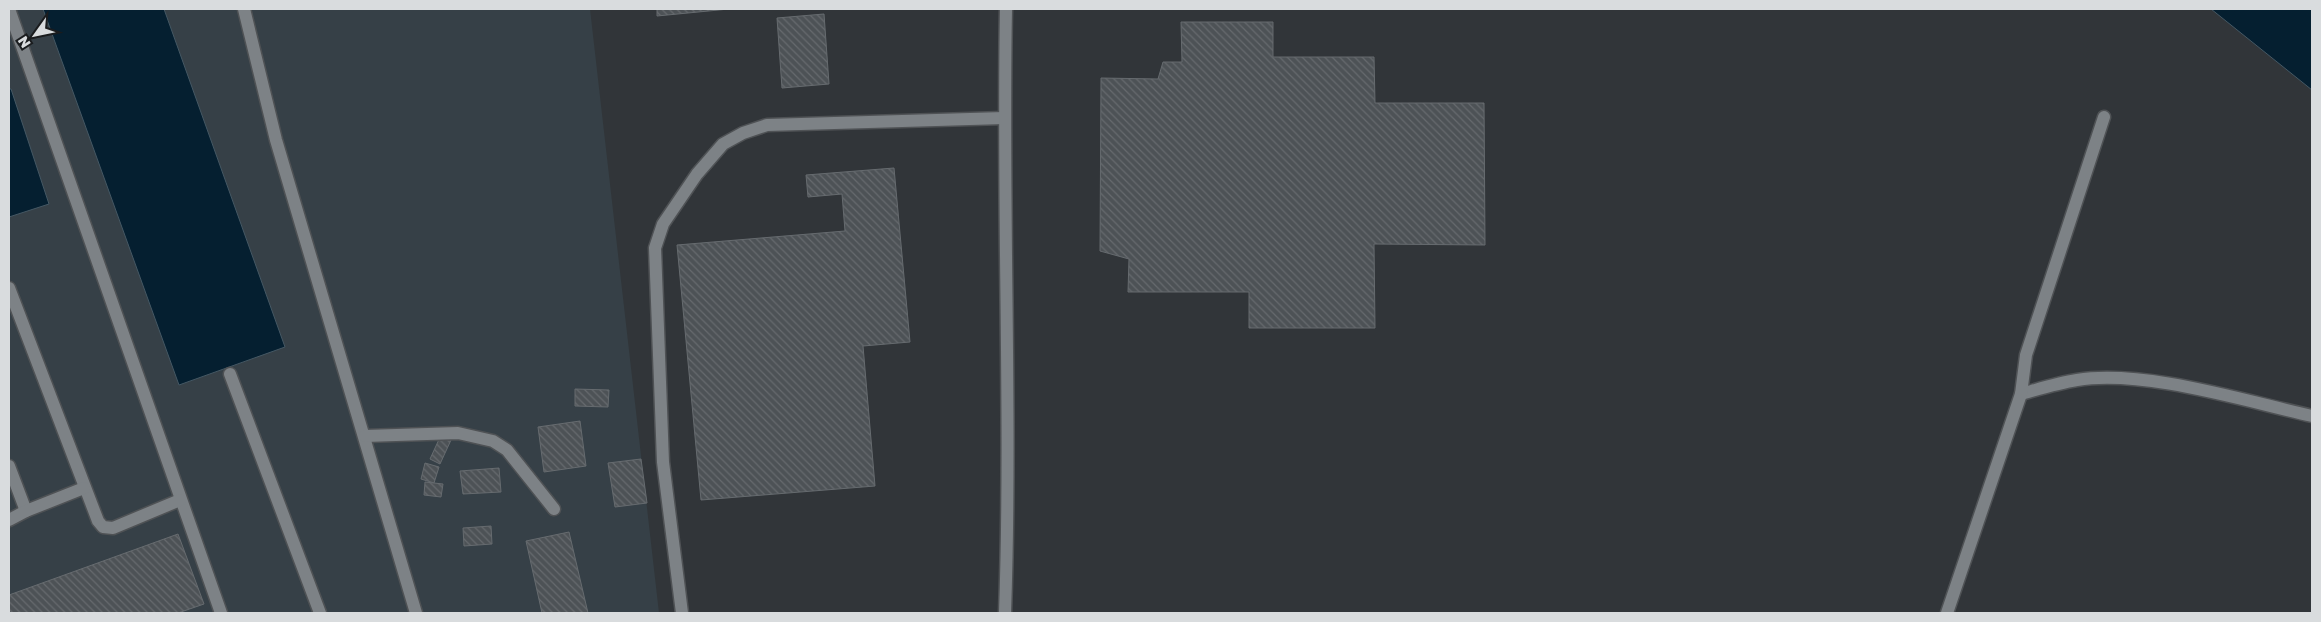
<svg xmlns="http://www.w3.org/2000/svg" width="2321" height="622" font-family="'Golos Text',sans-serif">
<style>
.built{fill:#364047}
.water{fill:#051f30;stroke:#455864}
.building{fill:url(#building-back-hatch);stroke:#666b6f}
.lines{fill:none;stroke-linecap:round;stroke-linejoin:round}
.minor-casing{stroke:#4f5255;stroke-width:15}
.minor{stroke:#7d8286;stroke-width:12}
</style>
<defs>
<pattern id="building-back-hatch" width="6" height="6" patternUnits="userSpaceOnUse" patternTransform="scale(1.25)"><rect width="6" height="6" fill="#4d5256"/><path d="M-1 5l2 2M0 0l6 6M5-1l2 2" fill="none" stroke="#666a6e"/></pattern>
</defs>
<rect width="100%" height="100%" fill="#313539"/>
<!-- built -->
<path class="built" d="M9,9H590L659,613H9Z"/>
<!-- water -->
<g class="water">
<path d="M43,9H164L285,347L179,385Z"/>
<path d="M2211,9H2312V90Z"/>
<path d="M9,89H11L49,204L9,217Z"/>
</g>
<!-- building -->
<g class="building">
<path d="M657,9H729L657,16Z"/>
<path d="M824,14L829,84L782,88L777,18Z"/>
<path d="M1181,22H1273V57H1374L1375,103H1484L1485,245L1374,244L1375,328H1249V292H1128L1129,259L1100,251L1101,78L1158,79L1163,62H1182Z"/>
<path d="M894,168L910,342L863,346L875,486L701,500L677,245L845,231L842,194L808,197L806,175Z"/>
<path d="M575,389L609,390L608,407L575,406Z"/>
<path d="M580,421L586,466L544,472L538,427Z"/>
<path d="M441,435L451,440L440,464L430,459Z"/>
<path d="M641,459L647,503L615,507L608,463Z"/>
<path d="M425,463L439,467L434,483L421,479Z"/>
<path d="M499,468L501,492L463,494L460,471Z"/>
<path d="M425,482L443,484L441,497L424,495Z"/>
<path d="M491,526L492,544L464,546L463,528Z"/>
<path d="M569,532L588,613H542L526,541Z"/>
<path d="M178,534L204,604L178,613H9V595Z"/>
</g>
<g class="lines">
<!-- minor casing -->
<g class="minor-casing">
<g id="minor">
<path d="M9,9L221,613"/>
<path d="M244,9L276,140L416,613"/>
<path d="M9,288L98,521L103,527L113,528L180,500"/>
<path d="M230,374L320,613"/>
<path d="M2021,394C2039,389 2058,383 2077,380C2143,369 2245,401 2312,416"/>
<path d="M365,436L458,433L493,441L507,450L554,509"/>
<path d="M9,466L26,511"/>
<path d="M9,520L26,511L84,488"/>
<path d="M682,613L663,462L655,248L663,224L697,174L723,144L743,133L767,125L1004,118"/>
<path d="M1005,613C1012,412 1002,210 1006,9"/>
<path d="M1947,613L2021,394L2026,355L2104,117"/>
</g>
</g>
<!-- minor -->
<use href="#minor" class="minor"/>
</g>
<!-- border -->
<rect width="2321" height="622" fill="none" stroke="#d9dcde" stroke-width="20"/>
<!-- north arrow -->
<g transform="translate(35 35) rotate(237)" stroke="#1a1c1e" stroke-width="4" paint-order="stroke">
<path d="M0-4L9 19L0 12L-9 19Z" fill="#d9dcde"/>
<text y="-8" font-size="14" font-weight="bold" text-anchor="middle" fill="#d9dcde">N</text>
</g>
</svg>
